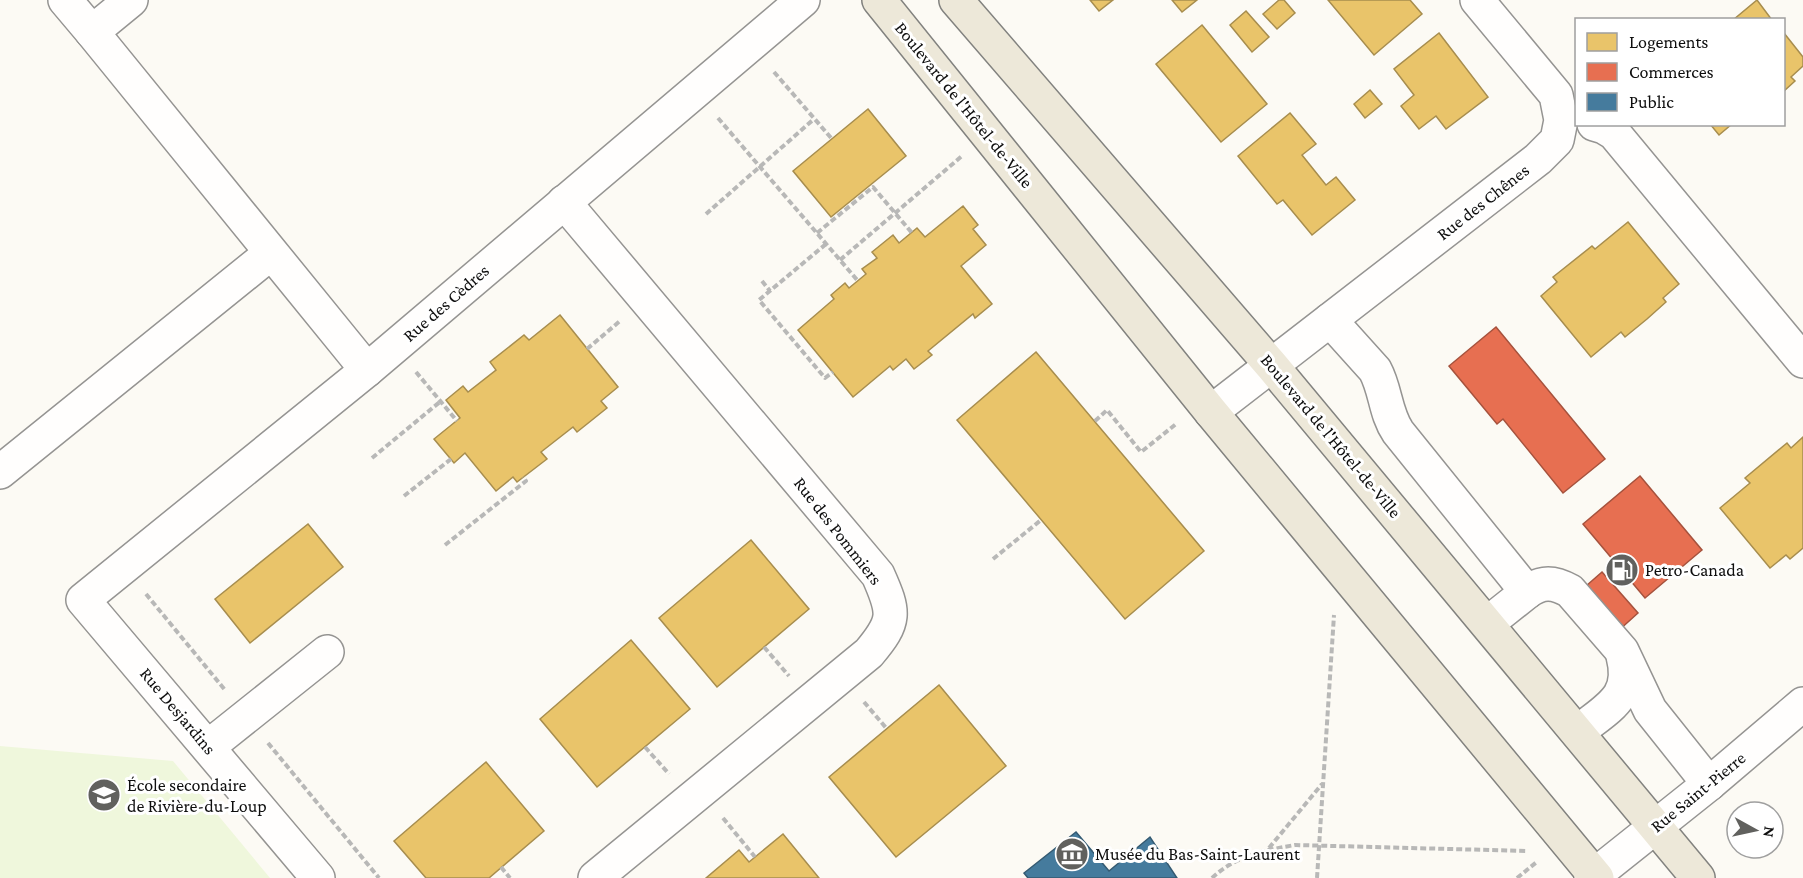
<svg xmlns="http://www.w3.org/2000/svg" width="1803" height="878" font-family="'Crimson Pro',serif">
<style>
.pitch{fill:#eff7dc}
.homes{fill:#e9c46a;stroke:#a78d4e;stroke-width:1.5}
.shops{fill:#e76f51;stroke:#a6523d;stroke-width:1.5}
.public{fill:#457b9d;stroke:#345a72;stroke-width:1.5}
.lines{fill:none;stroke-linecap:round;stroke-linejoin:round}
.minor-casing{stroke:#959492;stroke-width:36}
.major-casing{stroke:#82827f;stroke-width:36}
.path{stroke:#b8b8b7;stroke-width:4;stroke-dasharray:6 3;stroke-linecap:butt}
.minor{stroke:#fffefd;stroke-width:33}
.major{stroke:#ede8d9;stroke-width:33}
.labels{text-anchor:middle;stroke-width:6;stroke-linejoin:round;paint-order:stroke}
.street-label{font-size:18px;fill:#0e0e0e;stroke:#fff}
.poi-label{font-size:18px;fill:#0e0e0e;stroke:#fff;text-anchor:start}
</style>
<rect width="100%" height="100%" fill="#fcfaf4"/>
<!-- pitch -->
<path class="pitch" d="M0,746L173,761L270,878H0Z"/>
<!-- homes -->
<g class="homes">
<path d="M1090,0H1113L1099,11Z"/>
<path d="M1172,0H1197L1182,12Z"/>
<path d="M1279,0H1284L1295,13L1277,29L1263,14Z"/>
<path d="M1328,0H1410L1422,14L1374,55Z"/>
<path d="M1757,0L1772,20H1733Z"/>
<path d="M1246,11L1269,37L1252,52L1230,25Z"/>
<path d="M1202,25L1267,104L1221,142L1156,64Z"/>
<path d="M1439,33L1488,97L1446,129L1436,116L1419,129L1401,106L1414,95L1394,69Z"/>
<path d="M1784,33L1803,57V66L1791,77L1795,81L1784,91Z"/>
<path d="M1370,90L1382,104L1365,118L1354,104Z"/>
<path d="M868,109L906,156L831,217L793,171Z"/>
<path d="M1290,113L1316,144L1302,155L1326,185L1336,177L1355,200L1312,235L1283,200L1277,204L1238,156Z"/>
<path d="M1710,124H1732L1719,135Z"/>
<path d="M963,206L978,225L973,229L986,245L961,266L992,304L975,318L973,314L928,351L932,355L914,369L906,359L893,370L890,366L853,397L798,330L834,299L831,295L845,283L849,288L866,274L862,269L877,258L872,252L893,235L899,243L917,228L925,237Z"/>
<path d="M1628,222L1679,284L1663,298L1666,302L1647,319L1625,337L1621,332L1591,357L1541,296L1557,282L1553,277L1592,246L1595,249Z"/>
<path d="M560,315L618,387L601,401L607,408L577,432L573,427L541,452L547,459L517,482L513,477L496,491L465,453L454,463L434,439L460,418L446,400L463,386L468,392L496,370L490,362L524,335L529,340Z"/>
<path d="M1036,352L1204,551L1125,619L957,420Z"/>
<path d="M1803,437V548L1790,559L1786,555L1770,568L1720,508L1750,483L1745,478L1787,443L1791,448Z"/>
<path d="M308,524L343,567L250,643L215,599Z"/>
<path d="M751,540L809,609L717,687L659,618Z"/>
<path d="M631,640L690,709L597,787L540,719Z"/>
<path d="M939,685L1006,766L896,857L829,777Z"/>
<path d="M486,762L544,831L489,878H426L394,841Z"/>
<path d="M783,834L819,878H706L739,850L749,862Z"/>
</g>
<!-- shops -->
<g class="shops">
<path d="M1496,327L1605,459L1563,493L1503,419L1497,424L1449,366Z"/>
<path d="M1640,476L1702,550L1645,598L1583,524Z"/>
<path d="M1602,572L1638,613L1607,641L1570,600Z"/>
</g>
<!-- public -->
<path class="public" d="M1076,832L1109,871L1150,837L1177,878H1028L1024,873Z"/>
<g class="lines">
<!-- minor casing -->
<g class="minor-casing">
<g id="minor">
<path d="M65,0L92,32"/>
<path d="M131,0L92,32L367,370"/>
<path d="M1594,124L1604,127L1614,133L1803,361"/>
<path d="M564,202L878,575C895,613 896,621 869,653L595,878"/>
<path d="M1330,320L1375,370C1386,390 1385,413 1398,432L1527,592L1488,623"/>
<path d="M1211,412L1538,159L1557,140L1561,120L1556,95L1477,0"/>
<path d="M0,472L271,253"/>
<path d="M1527,592C1542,581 1554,582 1570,591L1622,651L1650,710L1709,784"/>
<path d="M1578,732C1607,708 1634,698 1623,656"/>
<path d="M208,747L327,652"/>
<path d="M318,878L83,600L367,370L803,0"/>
<path d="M1591,878L1709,784L1803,704"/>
</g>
</g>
<!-- major casing -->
<g class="major-casing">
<g id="major">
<path d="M879,0L1211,412L1597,878"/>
<path d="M956,0L1272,366L1698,878"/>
</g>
</g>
<!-- path -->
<g class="path">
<path d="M774,72L832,139"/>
<path d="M718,118L858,281"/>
<path d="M706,214L814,119"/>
<path d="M817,233L873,187L912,233"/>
<path d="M826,244L759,300L825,378L833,372"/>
<path d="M840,260L962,156"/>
<path d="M762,281L770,291"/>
<path d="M587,349L620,321"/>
<path d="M416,372L457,421"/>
<path d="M1095,421L1107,410L1141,452L1176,424"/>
<path d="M372,458L441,401"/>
<path d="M404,496L451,459"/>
<path d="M445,545L526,481L523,477"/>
<path d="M993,559L1041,520"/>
<path d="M146,594L225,690"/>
<path d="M764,647L789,676"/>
<path d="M864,702L887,729"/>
<path d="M268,743L379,878"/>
<path d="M645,747L669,774"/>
<path d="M723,818L755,857"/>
<path d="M1269,848L1322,784"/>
<path d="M501,867L510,878"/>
<path d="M1212,878C1235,856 1265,850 1295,845L1528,851"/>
<path d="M1317,878L1334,615"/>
<path d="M1517,878L1538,861"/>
</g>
<!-- minor -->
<use href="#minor" class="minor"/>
<!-- major -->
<use href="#major" class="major"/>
</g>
<!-- icons -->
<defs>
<g id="fuel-disc" transform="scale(1.725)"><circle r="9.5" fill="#61615e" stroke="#fff"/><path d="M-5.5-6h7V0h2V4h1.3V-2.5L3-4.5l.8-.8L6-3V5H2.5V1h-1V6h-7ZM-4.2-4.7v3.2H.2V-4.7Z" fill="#fff"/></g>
<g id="school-disc" transform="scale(1.725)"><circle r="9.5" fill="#61615e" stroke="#fff"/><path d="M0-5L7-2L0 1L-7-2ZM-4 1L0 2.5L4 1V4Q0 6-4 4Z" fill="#fff"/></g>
<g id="museum-disc" transform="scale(1.725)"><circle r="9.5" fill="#61615e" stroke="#fff"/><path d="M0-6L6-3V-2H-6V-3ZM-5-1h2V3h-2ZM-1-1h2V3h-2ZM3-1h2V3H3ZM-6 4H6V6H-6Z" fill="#fff"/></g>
</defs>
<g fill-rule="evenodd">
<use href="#fuel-disc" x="1622" y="570"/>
<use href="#school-disc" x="104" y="795"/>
<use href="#museum-disc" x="1072" y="854"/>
</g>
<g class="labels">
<!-- street labels -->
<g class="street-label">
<text transform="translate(964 105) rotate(51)" y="6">Boulevard de l'Hôtel-de-Ville</text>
<text transform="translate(1483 202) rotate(-38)" y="6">Rue des Chênes</text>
<text transform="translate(446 303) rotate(-41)" y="6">Rue des Cèdres</text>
<text transform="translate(1331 436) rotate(50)" y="6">Boulevard de l'Hôtel-de-Ville</text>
<text transform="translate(838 531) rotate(52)" y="6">Rue des Pommiers</text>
<text transform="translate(178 711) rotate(50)" y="6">Rue Desjardins</text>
<text transform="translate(1698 792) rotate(-39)" y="6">Rue Saint-Pierre</text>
</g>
<!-- poi labels -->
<g class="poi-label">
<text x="1645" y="576">Petro-Canada</text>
<text x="127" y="791">École secondaire<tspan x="127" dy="21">de Rivière-du-Loup</tspan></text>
<text x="1095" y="860">Musée du Bas-Saint-Laurent</text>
</g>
</g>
<!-- legend -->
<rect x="1575" y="18" width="210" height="108" fill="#ffffff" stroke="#9f9f9f" stroke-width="1.5"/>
<rect x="1587" y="33" width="30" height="18" fill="#e9c46a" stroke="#9f9f9f" stroke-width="1.5"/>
<text x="1629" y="48" font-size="18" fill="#0e0e0e">Logements</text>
<rect x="1587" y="63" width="30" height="18" fill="#e76f51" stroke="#9f9f9f" stroke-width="1.5"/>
<text x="1629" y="78" font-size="18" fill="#0e0e0e">Commerces</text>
<rect x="1587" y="93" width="30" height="18" fill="#457b9d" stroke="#9f9f9f" stroke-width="1.5"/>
<text x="1629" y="108" font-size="18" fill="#0e0e0e">Public</text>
<!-- north arrow -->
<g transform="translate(1755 830) rotate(98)"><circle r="28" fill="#ffffff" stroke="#9f9f9f" stroke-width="1.5"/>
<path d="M0-4.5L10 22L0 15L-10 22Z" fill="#61615e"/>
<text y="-9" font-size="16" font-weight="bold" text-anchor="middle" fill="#0e0e0e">N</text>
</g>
</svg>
